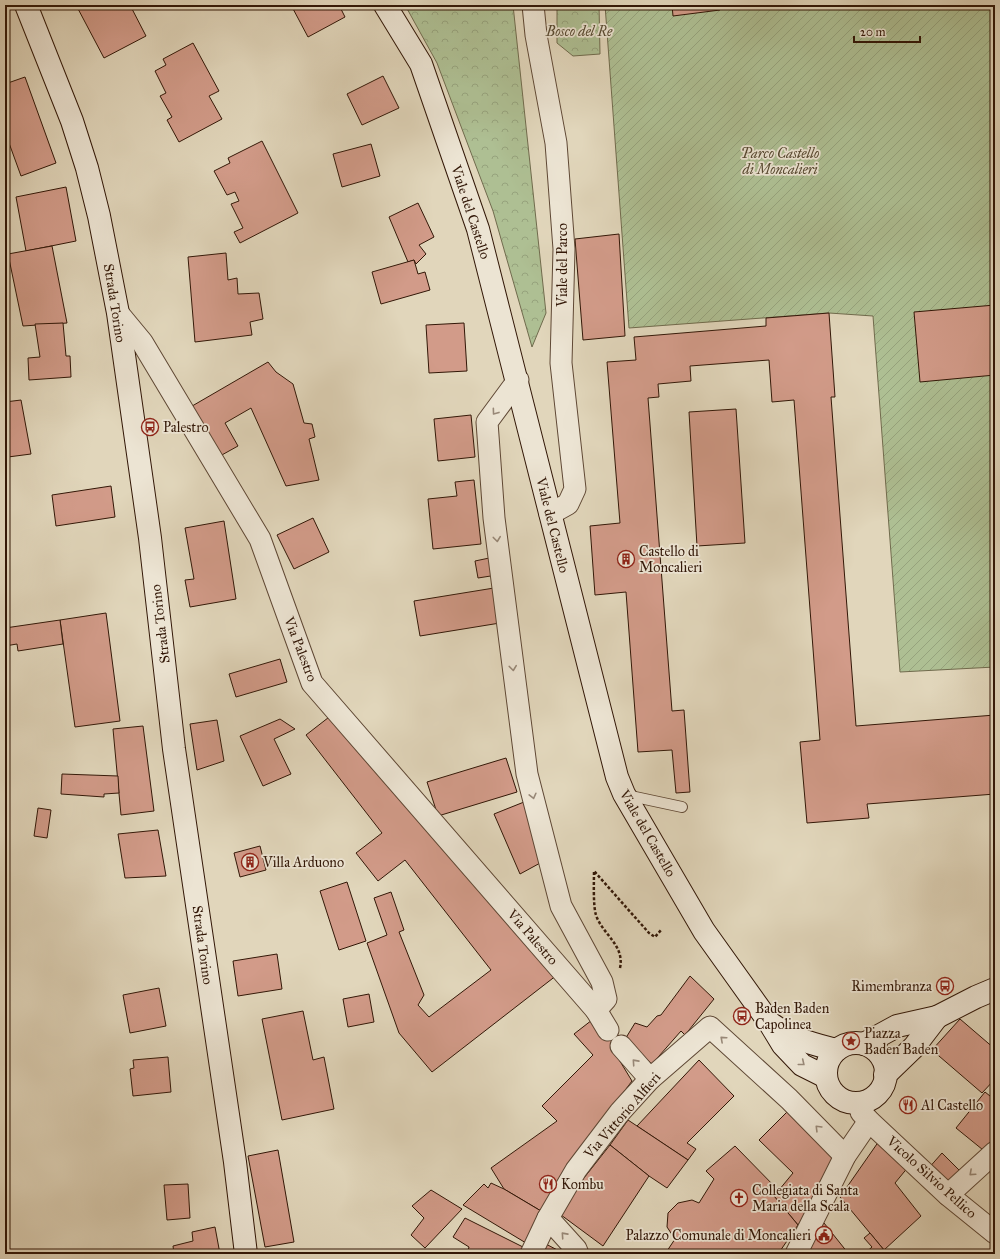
<svg xmlns="http://www.w3.org/2000/svg" width="1000" height="1259" font-family="'IM FELL Great Primer',serif">
<style>
.forest{fill:url(#forest-crowns);stroke:#706b4d}
.garden{fill:url(#garden-furrows);stroke:#706b4d}
.building{fill:#d29b89;stroke:#321707}
.lines{fill:none;stroke-linecap:round;stroke-linejoin:round}
.lane-casing{stroke:#5e4734;stroke-width:12}
.street-casing{stroke:#5e4734;stroke-width:23}
.secondary-casing{stroke:#321707;stroke-width:24}
.path{stroke:#321707;stroke-width:2.5;stroke-dasharray:3 2;stroke-linecap:butt}
.lane{stroke:#ece4d3;stroke-width:10}
.street{stroke:#ece4d3;stroke-width:21}
.secondary{stroke:#ece4d3;stroke-width:22}
.oneway{stroke:#988877}
.labels{text-anchor:middle;stroke-width:3.5;stroke-linejoin:round;paint-order:stroke}
.park-label{font-size:14px;font-style:italic;fill:#574931;stroke:#ece4d3}
.street-label{font-size:14px;fill:#321707;stroke:#ece4d3}
.poi-label{font-size:14px;fill:#321707;stroke:#ece4d3;text-anchor:start}
</style>
<defs>
<pattern id="forest-crowns" width="20" height="18" patternUnits="userSpaceOnUse"><rect width="20" height="18" fill="#aebf93"/><path d="M2 6a3 3 0 1 1 6 0M12 15a3 3 0 1 1 6 0" fill="none" stroke="#96a37d"/></pattern>
<pattern id="garden-furrows" width="10" height="10" patternUnits="userSpaceOnUse"><rect width="10" height="10" fill="#aebf93"/><path d="M-1 1l2-2M0 10L10 0M9 11l2-2" fill="none" stroke="#96a37d"/></pattern>
</defs>
<rect width="100%" height="100%" fill="#e1d6bb"/>
<filter id="stains"><feTurbulence type="fractalNoise" baseFrequency=".005" numOctaves="4"/><feColorMatrix values="0 0 0 0 .2 0 0 0 0 .09 0 0 0 0 .02 0 0 0 .5 -.17"/></filter>
<radialGradient id="worn" r=".72"><stop offset=".6" stop-color="#630" stop-opacity="0"/><stop offset="1" stop-color="#630" stop-opacity=".3"/></radialGradient>
<!-- forest -->
<g class="forest">
<path d="M405,5H513L546,313L532,347L493,211L437,63Z"/>
<path d="M557,5H599L600,54L573,56L557,43Z"/>
</g>
<!-- garden -->
<path class="garden" d="M605,5H995V667L900,672L873,316L829,313L629,328Z"/>
<!-- building -->
<g class="building">
<path d="M76,5H130L146,36L104,58Z"/>
<path d="M291,5H339L345,17L308,37Z"/>
<path d="M672,5H719L720,10L673,16Z"/>
<path d="M193,43L219,91L209,96L222,119L179,142L167,120L172,117L160,96L166,93L155,71L166,65L163,59Z"/>
<path d="M383,76L399,108L362,125L347,94Z"/>
<path d="M25,77L56,163L21,176L5,132V84Z"/>
<path d="M262,141L298,213L240,243L234,232L243,228L231,204L239,201L235,192L227,195L214,171L230,163L228,158Z"/>
<path d="M371,144L380,176L342,187L333,154Z"/>
<path d="M66,187L76,241L26,251L16,197Z"/>
<path d="M418,203L434,237L419,245L426,254L416,264L414,260L408,262L389,217Z"/>
<path d="M619,234L625,336L583,340L575,239Z"/>
<path d="M52,246L67,323L23,326L8,254Z"/>
<path d="M226,253L228,280L237,278L238,294L259,293L263,319L250,322L252,335L195,342L188,257Z"/>
<path d="M414,260L418,274L425,272L430,290L381,304L372,272Z"/>
<path d="M995,305V375L920,382L914,312Z"/>
<path d="M829,313L835,397H831L856,726L995,715V794L867,804L869,818L807,823L800,742L820,740L794,400L772,402L769,360L690,366L691,381L658,384L659,397L648,398L672,711L684,710L690,792L676,793L672,750L638,752L626,592L595,595L590,526L620,523L607,362L636,360L634,337L766,326V318Z"/>
<path d="M63,323L66,356H70L71,377L29,380L28,358L40,357L35,324Z"/>
<path d="M464,323L467,371L429,373L426,325Z"/>
<path d="M268,362L276,372L293,384L304,423L312,424L315,437L309,439L319,480L286,486L251,408L225,423L238,446L220,456L187,409Z"/>
<path d="M21,400L31,454L8,457L5,444V402Z"/>
<path d="M736,409L745,543L697,546L689,412Z"/>
<path d="M471,415L475,457L438,461L434,419Z"/>
<path d="M474,480L481,544L433,549L428,499L457,496L455,482Z"/>
<path d="M111,486L115,517L56,526L52,495Z"/>
<path d="M313,518L329,552L294,569L277,535Z"/>
<path d="M224,521L236,599L190,607L185,580L194,579L185,528Z"/>
<path d="M494,557L497,575L478,578L475,561Z"/>
<path d="M494,588L500,623L420,636L414,601Z"/>
<path d="M106,613L120,721L75,727L60,620Z"/>
<path d="M60,620L63,644L18,651L17,644L5,646V628Z"/>
<path d="M280,659L287,682L236,697L229,674Z"/>
<path d="M333,714L557,975L432,1072L399,1033L367,943L387,935L374,898L391,892L404,930L399,932L424,995L418,1005L429,1017L491,970L405,860L378,881L356,853L382,833L306,735Z"/>
<path d="M280,719L295,729L274,739L291,774L263,786L240,736Z"/>
<path d="M217,720L224,761L197,770L190,724Z"/>
<path d="M143,726L154,811L121,815L113,729Z"/>
<path d="M506,758L517,792L438,816L427,782Z"/>
<path d="M62,774L118,776L119,793L104,794V797L61,794Z"/>
<path d="M529,800L542,862L520,874L494,814Z"/>
<path d="M38,808L51,810L47,838L34,836Z"/>
<path d="M158,830L166,876L125,878L118,834Z"/>
<path d="M260,846L266,870L240,877L234,853Z"/>
<path d="M347,882L366,941L339,950L320,891Z"/>
<path d="M277,954L282,989L238,996L233,961Z"/>
<path d="M690,976L714,999L685,1035L681,1031L652,1064L624,1041L635,1023L647,1027L657,1016L661,1015Z"/>
<path d="M159,988L166,1026L130,1033L123,995Z"/>
<path d="M369,994L374,1022L348,1027L343,999Z"/>
<path d="M303,1011L313,1060L324,1057L334,1109L282,1120L262,1019Z"/>
<path d="M960,1019L995,1049V1079L982,1093L932,1050Z"/>
<path d="M592,1020L624,1041L615,1053L632,1081L559,1179L541,1211L504,1189L491,1168L557,1121L542,1106L593,1055L574,1034Z"/>
<path d="M168,1057L171,1092L133,1096L130,1069L134,1068L133,1060Z"/>
<path d="M699,1060L734,1096L687,1143L696,1149L688,1160L637,1126Z"/>
<path d="M985,1092L995,1100V1145L988,1154L956,1128Z"/>
<path d="M788,1111L840,1165L798,1225L774,1196L793,1173L759,1140Z"/>
<path d="M628,1120L688,1160L667,1188L649,1176L610,1145Z"/>
<path d="M879,1141L909,1166L895,1183L921,1216L884,1250L840,1197Z"/>
<path d="M610,1145L649,1176L603,1246L557,1212Z"/>
<path d="M735,1146L779,1191L774,1196L798,1225L778,1254H665L675,1239L667,1227L668,1213L678,1203L692,1200L699,1203L714,1179L706,1171Z"/>
<path d="M278,1150L294,1242L265,1247L248,1156Z"/>
<path d="M942,1153L964,1175L949,1191L927,1170Z"/>
<path d="M491,1183L504,1189L541,1211L526,1243L463,1205L484,1184L488,1188Z"/>
<path d="M188,1184L190,1218L167,1220L164,1185Z"/>
<path d="M431,1190L462,1209L425,1248L411,1235L424,1218L412,1206Z"/>
<path d="M465,1218L523,1247L519,1254H467L469,1247L453,1237Z"/>
<path d="M824,1223L848,1253L852,1249L856,1254H809L803,1247Z"/>
<path d="M215,1227L220,1254H174L173,1246L193,1241L192,1232Z"/>
<path d="M870,1233L884,1250L889,1254H864L872,1247L864,1238Z"/>
<path d="M542,1242L565,1254H537Z"/>
</g>
<g class="lines">
<!-- lane casing -->
<g class="lane-casing">
<path id="lane" d="M626,795L682,807"/>
</g>
<!-- street casing -->
<g class="street-casing">
<g id="street">
<path d="M533,5L536,35L556,143L564,249L561,363L575,489L568,504L550,514"/>
<path d="M118,313L142,342L260,539L312,683L596,1010L606,999L602,982L561,906L527,774L494,518L487,422L518,380"/>
<path d="M596,1010L608,1030"/>
<path d="M621,1046L650,1079"/>
<path d="M860,1103L861,1112L869,1121L948,1195L995,1233"/>
<path d="M948,1195L995,1152"/>
<path d="M548,1218L576,1249L578,1254"/>
<path d="M531,1254L548,1218L576,1170L620,1112L650,1079L710,1027L789,1099L845,1156"/>
<path d="M796,1254L845,1156L869,1121"/>
</g>
</g>
<!-- secondary casing -->
<g class="secondary-casing">
<g id="secondary">
<path d="M26,5L72,121L87,168L99,216L118,313L150,538L174,749L235,1162L246,1254"/>
<path d="M385,5L421,64L478,229L617,777L624,794L704,931L769,1022L783,1045L802,1065L826,1077"/>
<path d="M773,1025C792,1039 814,1044 836,1050"/>
<circle cx="856" cy="1073" r="30"/>
<path d="M864,1044L897,1026L937,1017L976,997L995,989"/>
<path d="M885,1075L914,1047L937,1017"/>
</g>
</g>
<!-- path -->
<path class="path" d="M620,968C625,945 602,934 596,915C593,906 594,882 594,871L649,933L655,937L661,930"/>
<!-- lane -->
<use href="#lane" class="lane"/>
<!-- street -->
<use href="#street" class="street"/>
<!-- secondary -->
<use href="#secondary" class="secondary"/>
</g>
<!-- one-way arrows -->
<defs><path id="oneway-chevron" d="M-2-3.5L2.5 0L-2 3.5" fill="none" stroke-width="1.6" stroke-linecap="round" stroke-linejoin="round"/></defs>
<g class="oneway">
<use href="#oneway-chevron" transform="translate(495 412) rotate(126)"/>
<use href="#oneway-chevron" transform="translate(497 539) rotate(83)"/>
<use href="#oneway-chevron" transform="translate(513 668) rotate(83)"/>
<use href="#oneway-chevron" transform="translate(533 796) rotate(76)"/>
<use href="#oneway-chevron" transform="translate(723 1039) rotate(-138)"/>
<use href="#oneway-chevron" transform="translate(635 1062) rotate(-132)"/>
<use href="#oneway-chevron" transform="translate(802 1063) rotate(39)"/>
<use href="#oneway-chevron" transform="translate(818 1128) rotate(-135)"/>
<use href="#oneway-chevron" transform="translate(972 1173) rotate(138)"/>
<use href="#oneway-chevron" transform="translate(564 1235) rotate(-132)"/>
</g>
<!-- icons -->
<defs>
<g id="bus-ring" transform="scale(0.9)"><circle r="9.5" fill="#ece4d3" stroke="#8f2418" stroke-width="1.5"/><path d="M-5-6H5V4H4V6H2V4H-2V6H-4V4H-5ZM-3.5-4V0h7V-4ZM-3.5 1.2v1.5H-2V1.2ZM2 1.2v1.5H3.5V1.2Z" fill="#8f2418"/></g>
<g id="building-ring" transform="scale(0.9)"><circle r="9.5" fill="#ece4d3" stroke="#8f2418" stroke-width="1.5"/><path d="M-4-6H4V6H1V3H-1V6H-4ZM-2.5-4.3h1.7v1.8h-1.7ZM.8-4.3h1.7v1.8H.8ZM-2.5-1h1.7V.8h-1.7ZM.8-1h1.7V.8H.8Z" fill="#8f2418"/></g>
<g id="sight-ring" transform="scale(0.9)"><circle r="9.5" fill="#ece4d3" stroke="#8f2418" stroke-width="1.5"/><path d="M0-6L1.8-2.2L6-1.7L2.9 1.2L3.7 5.4L0 3.3L-3.7 5.4L-2.9 1.2L-6-1.7L-1.8-2.2Z" fill="#8f2418"/></g>
<g id="restaurant-ring" transform="scale(0.9)"><circle r="9.5" fill="#ece4d3" stroke="#8f2418" stroke-width="1.5"/><path d="M-5-6h1v4h1v-4h1v4h1v-4h1v5L-1.5 .5V6h-2V.5L-5-1ZM5-6V6H3V1.5H1.5Q1.5-4 5-6Z" fill="#8f2418"/></g>
<g id="church-ring" transform="scale(0.9)"><circle r="9.5" fill="#ece4d3" stroke="#8f2418" stroke-width="1.5"/><path d="M-1.2-6h2.4v3.5h3.3v2.4h-3.3V6h-2.4V-.1h-3.3v-2.4h3.3Z" fill="#8f2418"/></g>
<g id="civic-ring" transform="scale(0.9)"><circle r="9.5" fill="#ece4d3" stroke="#8f2418" stroke-width="1.5"/><path d="M-.6-6.5H3V-4.5H.6V-3L4-1V1h2V6H-6V1h2V-1L-.6-3ZM-1.2 2.5V6h2.4V2.5Z" fill="#8f2418"/></g>
</defs>
<g fill-rule="evenodd">
<use href="#bus-ring" x="150" y="427"/>
<use href="#building-ring" x="626" y="559"/>
<use href="#building-ring" x="250" y="862"/>
<use href="#bus-ring" x="945" y="986"/>
<use href="#bus-ring" x="742" y="1016"/>
<use href="#sight-ring" x="851" y="1041"/>
<use href="#restaurant-ring" x="908" y="1105"/>
<use href="#restaurant-ring" x="548" y="1184"/>
<use href="#church-ring" x="739" y="1198"/>
<use href="#civic-ring" x="824" y="1235"/>
</g>
<g class="labels">
<!-- park labels -->
<g class="park-label">
<text x="579" y="36">Bosco del Re</text>
<text x="780" y="158">Parco Castello<tspan x="780" dy="16">di Moncalieri</tspan></text>
</g>
<!-- street labels -->
<g class="street-label">
<text transform="translate(471 212) rotate(72)" y="5">Viale del Castello</text>
<text transform="translate(562 265) rotate(-90)" y="5">Viale del Parco</text>
<text transform="translate(115 303) rotate(81)" y="5">Strada Torino</text>
<text transform="translate(553 525) rotate(76)" y="5">Viale del Castello</text>
<text transform="translate(160 624) rotate(-97)" y="5">Strada Torino</text>
<text transform="translate(301 649) rotate(69)" y="5">Via Palestro</text>
<text transform="translate(648 833) rotate(60)" y="5">Viale del Castello</text>
<text transform="translate(533 937) rotate(49)" y="5">Via Palestro</text>
<text transform="translate(203 945) rotate(82)" y="5">Strada Torino</text>
<text transform="translate(622 1115) rotate(-49)" y="5">Via Vittorio Alfieri</text>
<text transform="translate(932 1177) rotate(42)" y="5">Vicolo Silvio Pellico</text>
</g>
<!-- poi labels -->
<g class="poi-label">
<text x="163" y="432">Palestro</text>
<text x="639" y="556">Castello di<tspan x="639" dy="16">Moncalieri</tspan></text>
<text x="263" y="867">Villa Arduono</text>
<text x="932" y="991" text-anchor="end">Rimembranza</text>
<text x="755" y="1013">Baden Baden<tspan x="755" dy="16">Capolinea</tspan></text>
<text x="864" y="1038">Piazza<tspan x="864" dy="16">Baden Baden</tspan></text>
<text x="921" y="1110">Al Castello</text>
<text x="561" y="1189">Kombu</text>
<text x="752" y="1195">Collegiata di Santa<tspan x="752" dy="16">Maria della Scala</tspan></text>
<text x="811" y="1240" text-anchor="end">Palazzo Comunale di Moncalieri</text>
</g>
</g>
<!-- margin -->
<rect width="1000" height="1259" fill="none" stroke="#e1d6bb" stroke-width="20"/>
<rect x="6" y="6" width="988" height="1247" fill="none" stroke="#321707" stroke-width="2"/>
<rect x="10" y="10" width="980" height="1239" fill="none" stroke="#321707"/>
<!-- scale -->
<path d="M854 36v6h66v-6" fill="none" stroke="#321707" stroke-width="2"/>
<text x="860" y="36" font-size="12" fill="#321707" stroke="#ece4d3" stroke-width="3" paint-order="stroke">20 m</text>
<rect width="100%" height="100%" filter="url(#stains)"/>
<rect width="100%" height="100%" fill="url(#worn)"/>
</svg>
